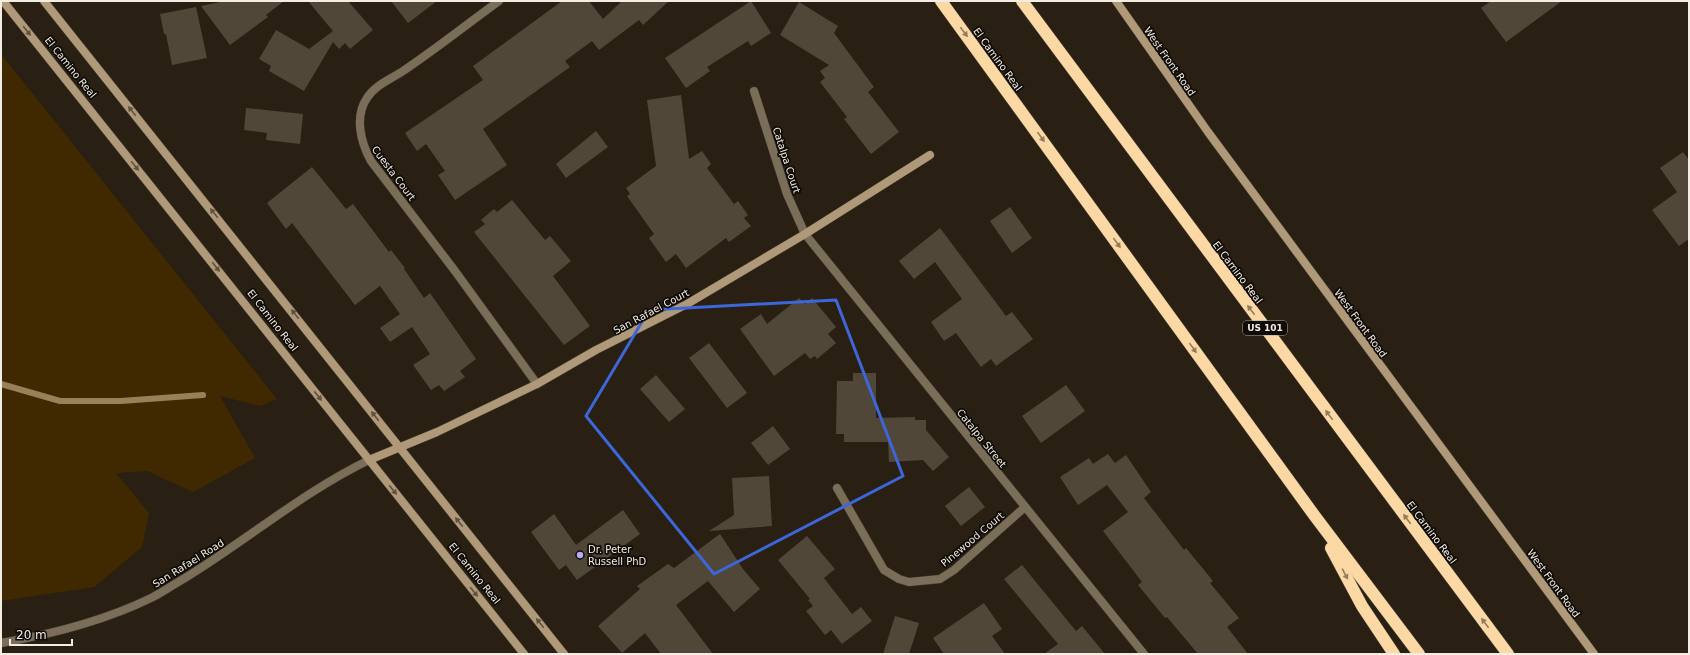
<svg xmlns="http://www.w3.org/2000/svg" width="1690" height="655" font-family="'DejaVu Sans',sans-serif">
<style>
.green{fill:#402900}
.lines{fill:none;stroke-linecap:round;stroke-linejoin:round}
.stream{stroke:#97805a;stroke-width:6}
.building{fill:#514738}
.lane-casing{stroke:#453d30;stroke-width:9}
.street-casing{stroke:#453d30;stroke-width:9}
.secondary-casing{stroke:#453d30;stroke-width:9}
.highway-casing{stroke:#453d30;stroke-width:13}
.lane{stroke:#7b6e59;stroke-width:8}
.street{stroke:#7b6e59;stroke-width:8}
.secondary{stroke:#af9978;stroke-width:8}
.highway{stroke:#fbd8a4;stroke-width:12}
.oneway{fill:#5f523f}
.oneway2{fill:#917c5d}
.marked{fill:none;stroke:#3d66da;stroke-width:3;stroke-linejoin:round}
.poi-dot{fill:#b3adf9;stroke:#0f0b06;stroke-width:1.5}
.labels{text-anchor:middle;stroke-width:3.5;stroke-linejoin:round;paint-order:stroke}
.shield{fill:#0f0b06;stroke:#afa9a1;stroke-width:1}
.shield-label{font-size:9px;font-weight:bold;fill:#f3ede4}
.street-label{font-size:10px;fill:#f3ede4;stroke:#0f0b06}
.poi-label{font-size:10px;fill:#f3ede4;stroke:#0f0b06;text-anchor:start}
</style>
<rect width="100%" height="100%" fill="#292013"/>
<!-- green -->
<path class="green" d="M1,54L277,399L260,406L220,396L255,458L193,492L147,471L116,473L149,513L142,547L94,587L1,601Z"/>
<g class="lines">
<!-- stream -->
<path class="stream" d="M1,384L60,401H121L203,395"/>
</g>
<!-- building -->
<g class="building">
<path d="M225,1H284L266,15L268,17L230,45L201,6Z"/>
<path d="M308,1H348L373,30L350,49L345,43L339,49L333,42L304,91L269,71L271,66L259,59L276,30L309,49L333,31Z"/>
<path d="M391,1H437L408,23Z"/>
<path d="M562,1H589L603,19L622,1H669L643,25L639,20L599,50L592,41L565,61L570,67L483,129L507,165L455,200L438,175L445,171L426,144L417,151L405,133L483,80L473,66Z"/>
<path d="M751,1L771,33L751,46L748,41L707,67L710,71L686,88L665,58Z"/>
<path d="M1491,1H1562L1506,42L1481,8Z"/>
<path d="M799,2L838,26L834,33L874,87L868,92L899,132L871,154L844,119L847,117L820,82L825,78L820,71L829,65L780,35Z"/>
<path d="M196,7L207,58L172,65L166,34H164L160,14Z"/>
<path d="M681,95L689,159L702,151L711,164L707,168L734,204L738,201L748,215L744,218L751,226L729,242L726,238L686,268L676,254L666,262L649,238L654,234L627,196L630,194L626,188L656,166L647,100Z"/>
<path d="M246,108L303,114L300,144L266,140L267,133L244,130Z"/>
<path d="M596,131L608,147L566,178L556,164Z"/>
<path d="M1683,152L1689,160V239L1679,246L1652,210L1677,192L1660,168Z"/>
<path d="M312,167L346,209L353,204L389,252L391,250L405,268L404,269L424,298L430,293L476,359L460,371L465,377L444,391L439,385L431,390L413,365L430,354L412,327L390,342L380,328L400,314L380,286L355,305L292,223L286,229L267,203Z"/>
<path d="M512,200L545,240L550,236L571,261L553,276L590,326L564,345L474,232L485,224L481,220L494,209L497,212Z"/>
<path d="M1010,207L1032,238L1012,253L990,221Z"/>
<path d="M940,228L1006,316L1012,312L1033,339L996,366L991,359L981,367L956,333L944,341L931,322L962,299L935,262L914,279L899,261Z"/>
<path d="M799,298L805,304L812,298L836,327L828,334L836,343L817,359L815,356L810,359L805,353L774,376L740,329L761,314L767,324Z"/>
<path d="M709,343L747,393L727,408L689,358Z"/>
<path d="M853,373H876V418L915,417V420H926V430L949,457L933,471L923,460L889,462L888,442H844V434H836L837,381H853Z"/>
<path d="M656,375L685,409L669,422L640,389Z"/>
<path d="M1066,385L1085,411L1041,443L1022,416Z"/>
<path d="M773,426L790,449L768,465L751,443Z"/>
<path d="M1108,454L1115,463L1126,455L1151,492L1144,498L1184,550L1186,548L1213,581L1210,583L1239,618L1227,627L1248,654H1198L1167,617L1165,618L1138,585L1142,582L1103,531L1128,512L1107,485L1078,505L1060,477L1089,458L1093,464Z"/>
<path d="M769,476L772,526L709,531L734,515L732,478Z"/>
<path d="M969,487L985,507L961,526L945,506Z"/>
<path d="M623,510L640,534L577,580L566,565L559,570L531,532L554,514L576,545Z"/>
<path d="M720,534L743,569L760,589L734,612L708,581L676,605L713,654H661L645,633L622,653L598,626L640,589L637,586L668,564L674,568Z"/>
<path d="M807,536L835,569L824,578L852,614L861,607L872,621L842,644L831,630L825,635L806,611L813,606L808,600L810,599L778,560Z"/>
<path d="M1022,565L1076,631L1082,626L1105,654H1044L1058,644L1004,579Z"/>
<path d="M984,603L1002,629L992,636L1005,654H944L933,638Z"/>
<path d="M895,616L919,623L909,654H883Z"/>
</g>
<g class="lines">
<!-- lane casing -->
<g class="lane-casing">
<path id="lane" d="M1,643C53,634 104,621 151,598C163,592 174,584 185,578C247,540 303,492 369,460"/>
</g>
<!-- street casing -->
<g class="street-casing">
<g id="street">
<path d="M499,1C467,24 436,49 403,71C391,79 375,85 367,98C354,117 361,143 371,161L455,271L537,384"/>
<path d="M754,91L787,194L805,234L1144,654"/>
<path d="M837,488L884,570L899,579L909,582L940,579L954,570L1025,507"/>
</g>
</g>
<!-- secondary casing -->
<g class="secondary-casing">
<g id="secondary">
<path d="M3,1L524,654"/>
<path d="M44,1L564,654"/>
<path d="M1116,1L1208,132L1594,654"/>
<path d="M369,460L437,432L537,384L596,350L687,304L805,234L930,155"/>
</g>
</g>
<!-- highway casing -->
<g class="highway-casing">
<g id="highway">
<path d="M941,1L1314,515L1419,654"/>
<path d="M1022,1L1508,654"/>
<path d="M1331,548L1362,606L1394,654"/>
</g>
</g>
<!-- lane -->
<use href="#lane" class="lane"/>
<!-- street -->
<use href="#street" class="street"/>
<!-- secondary -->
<use href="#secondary" class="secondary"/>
<!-- highway -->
<use href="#highway" class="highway"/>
</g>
<!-- one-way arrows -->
<defs><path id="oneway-solid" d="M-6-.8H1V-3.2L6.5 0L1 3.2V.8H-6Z"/></defs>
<g class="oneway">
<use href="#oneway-solid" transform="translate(27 31) rotate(51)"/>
<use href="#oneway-solid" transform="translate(132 111) rotate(-129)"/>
<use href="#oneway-solid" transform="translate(135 166) rotate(51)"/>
<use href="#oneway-solid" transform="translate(214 213) rotate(-129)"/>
<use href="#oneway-solid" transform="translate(216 267) rotate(52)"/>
<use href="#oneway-solid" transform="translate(295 314) rotate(-129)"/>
<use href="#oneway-solid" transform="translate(318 396) rotate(51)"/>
<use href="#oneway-solid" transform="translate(375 416) rotate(-128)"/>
<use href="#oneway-solid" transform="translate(393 490) rotate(51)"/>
<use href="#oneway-solid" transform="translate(459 522) rotate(-129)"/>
<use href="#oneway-solid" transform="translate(474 592) rotate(51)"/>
<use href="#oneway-solid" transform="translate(540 623) rotate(-129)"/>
</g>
<g class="oneway2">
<use href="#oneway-solid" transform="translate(964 32) rotate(53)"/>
<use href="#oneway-solid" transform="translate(1041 137) rotate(54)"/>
<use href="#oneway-solid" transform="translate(1117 243) rotate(54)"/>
<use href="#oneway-solid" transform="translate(1251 310) rotate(-127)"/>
<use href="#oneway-solid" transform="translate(1193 348) rotate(54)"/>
<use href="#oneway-solid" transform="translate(1329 415) rotate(-127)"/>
<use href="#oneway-solid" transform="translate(1407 519) rotate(-127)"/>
<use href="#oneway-solid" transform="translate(1345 574) rotate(62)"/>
<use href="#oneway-solid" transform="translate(1485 623) rotate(-127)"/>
</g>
<!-- marked area -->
<path class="marked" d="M836,300L903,476L714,574L586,416L649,310Z"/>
<!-- markers -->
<circle class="poi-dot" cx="580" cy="555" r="4"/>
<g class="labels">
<!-- shield labels -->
<rect class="shield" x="1243" y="321" width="44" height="14" rx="3"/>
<g class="shield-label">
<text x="1265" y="331">US 101</text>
</g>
<!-- street labels -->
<g class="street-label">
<text transform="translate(998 59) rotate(54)" y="4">El Camino Real</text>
<text transform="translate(1170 61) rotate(55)" y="4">West Front Road</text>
<text transform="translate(71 67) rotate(51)" y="4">El Camino Real</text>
<text transform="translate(787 160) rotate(72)" y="4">Catalpa Court</text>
<text transform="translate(394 173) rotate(53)" y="4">Cuesta Court</text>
<text transform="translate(1238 272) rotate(53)" y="4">El Camino Real</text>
<text transform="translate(651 311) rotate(-28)" y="4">San Rafael Court</text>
<text transform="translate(273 320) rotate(52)" y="4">El Camino Real</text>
<text transform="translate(1361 323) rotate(54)" y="4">West Front Road</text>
<text transform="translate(982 438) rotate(51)" y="4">Catalpa Street</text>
<text transform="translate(1432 532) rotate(53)" y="4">El Camino Real</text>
<text transform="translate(972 539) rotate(-40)" y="4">Pinewood Court</text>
<text transform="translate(188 563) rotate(-32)" y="4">San Rafael Road</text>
<text transform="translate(475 573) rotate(51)" y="4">El Camino Real</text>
<text transform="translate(1554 583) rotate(54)" y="4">West Front Road</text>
</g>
<!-- poi labels -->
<g class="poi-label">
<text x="588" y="553">Dr. Peter<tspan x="588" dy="12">Russell PhD</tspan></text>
</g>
</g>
<!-- border -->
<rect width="1690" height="655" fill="none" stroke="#f3ede4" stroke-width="4"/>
<!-- scale -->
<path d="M10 639v6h62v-6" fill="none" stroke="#f3ede4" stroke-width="2"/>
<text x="16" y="639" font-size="12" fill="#f3ede4" stroke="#0f0b06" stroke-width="3" paint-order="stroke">20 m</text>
</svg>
